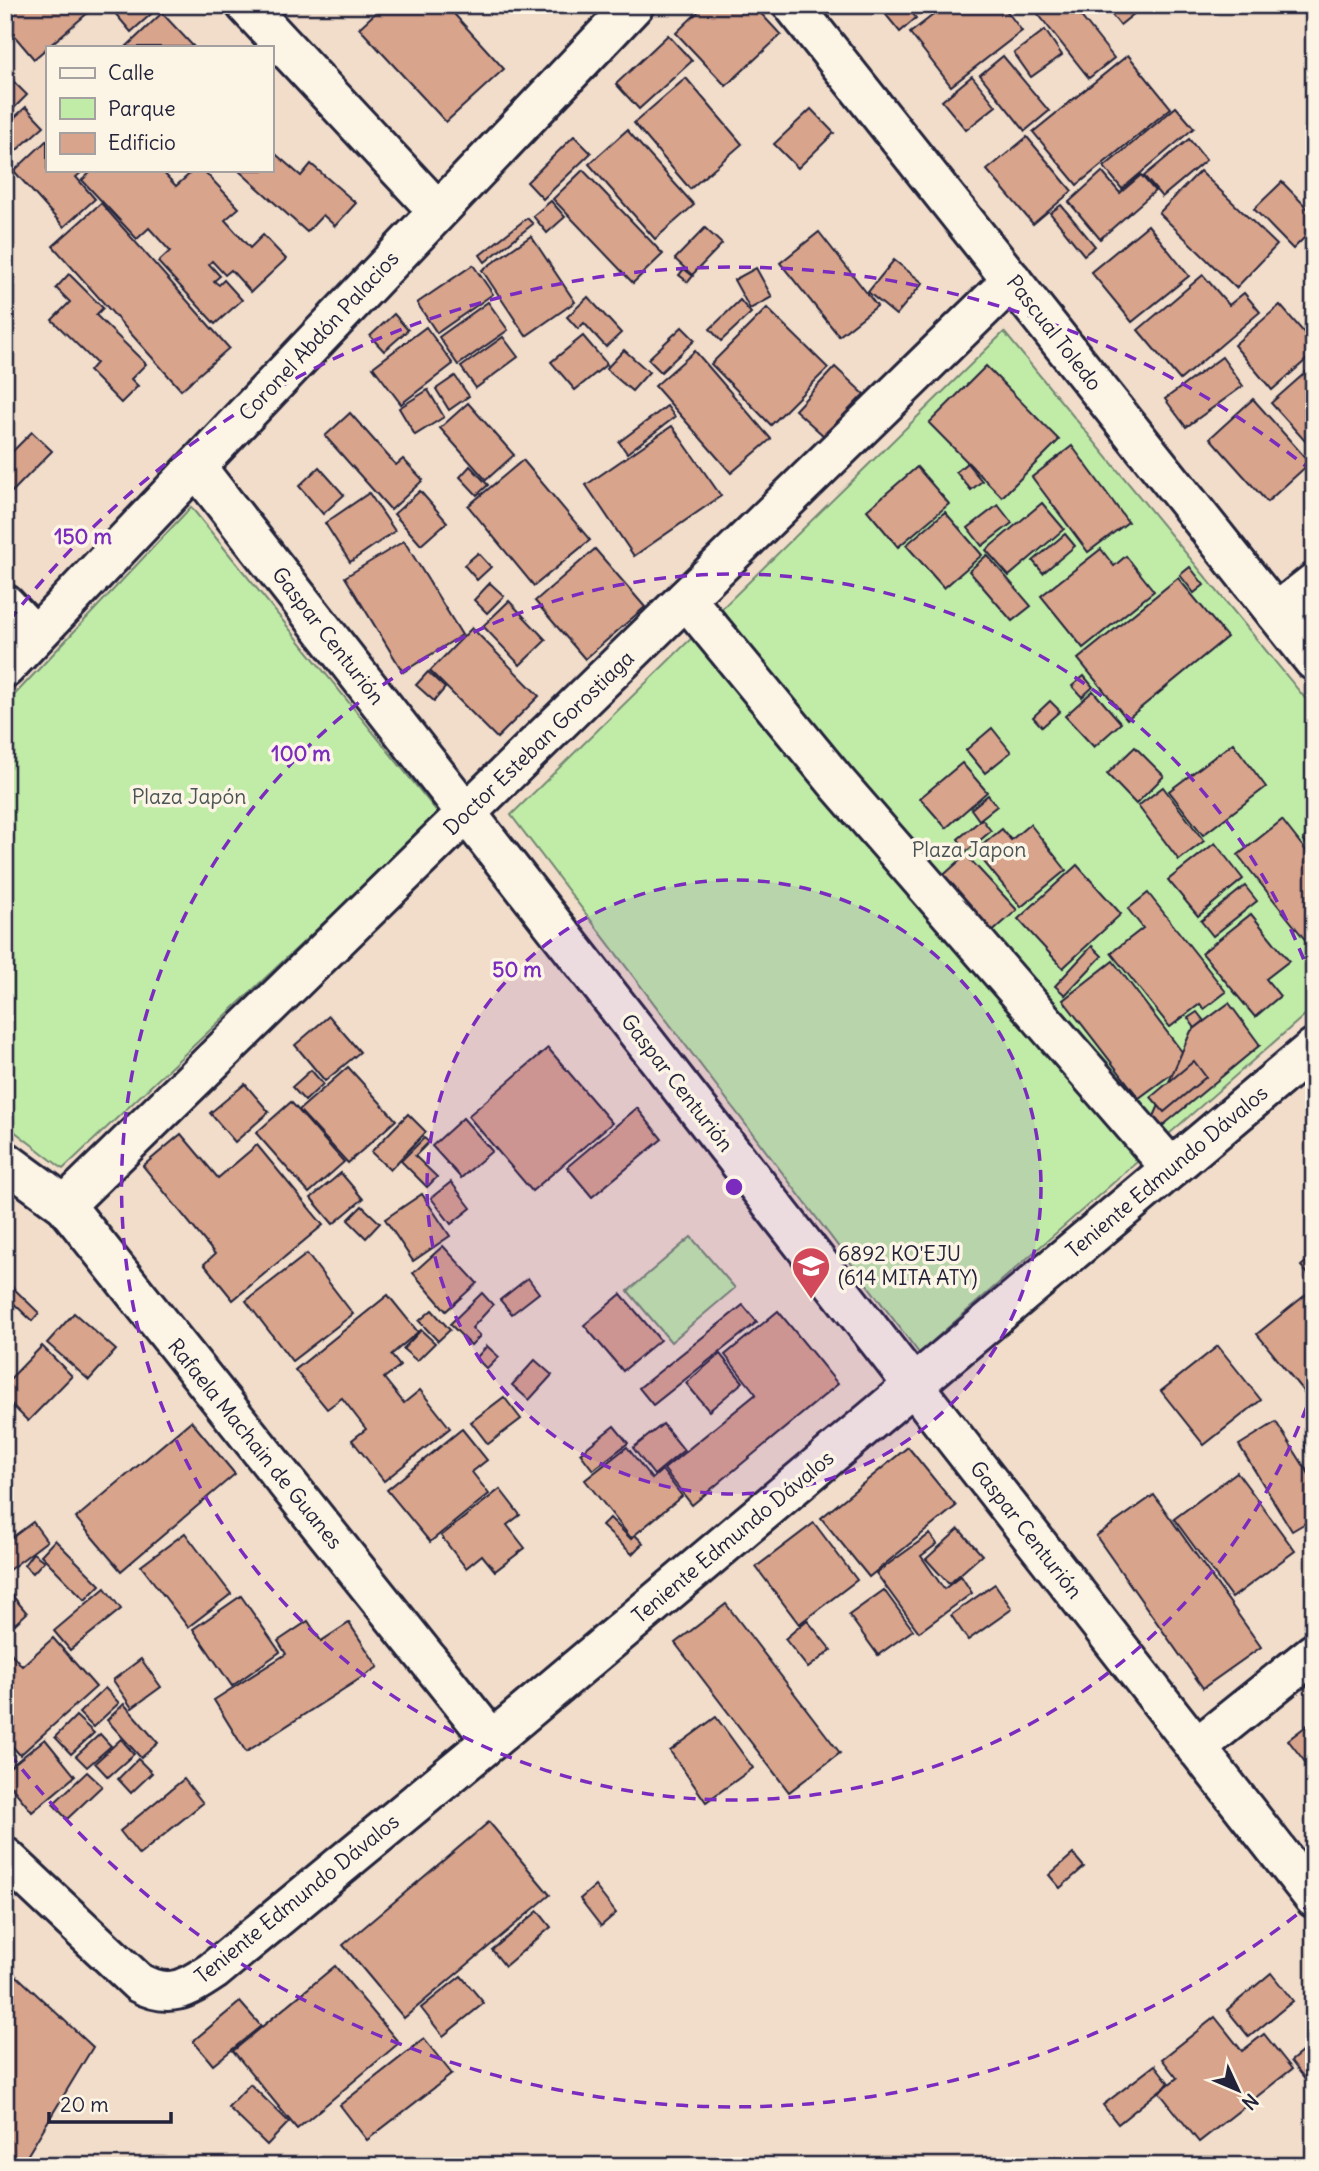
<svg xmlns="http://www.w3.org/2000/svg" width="1319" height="2171" font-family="Delius,sans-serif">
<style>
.green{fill:#c1eca8;stroke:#728772;stroke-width:2}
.building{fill:#d8a48c;stroke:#22223b;stroke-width:2}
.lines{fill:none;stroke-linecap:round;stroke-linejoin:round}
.minor-casing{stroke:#22223b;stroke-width:44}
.minor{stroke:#fcf5e5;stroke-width:38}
.ring{fill:none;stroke:#7b2cbf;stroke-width:3.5;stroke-dasharray:12 9}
.labels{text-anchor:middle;stroke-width:7;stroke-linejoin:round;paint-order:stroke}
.street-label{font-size:21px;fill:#22223b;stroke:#fcf5e5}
.park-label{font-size:21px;fill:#4a5456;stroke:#fcf5e5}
.poi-label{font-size:21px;fill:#22223b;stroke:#fcf5e5;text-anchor:start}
.centre{fill:#7b2cbf;stroke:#fcf5e5;stroke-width:3.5}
.ring-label{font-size:21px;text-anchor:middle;font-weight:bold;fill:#7b2cbf;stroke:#fcf5e5;stroke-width:7;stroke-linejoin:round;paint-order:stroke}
</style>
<rect width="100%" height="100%" fill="#f1ddca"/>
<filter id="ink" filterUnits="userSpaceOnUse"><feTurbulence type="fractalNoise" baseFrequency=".0143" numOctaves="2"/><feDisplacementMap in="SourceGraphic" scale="14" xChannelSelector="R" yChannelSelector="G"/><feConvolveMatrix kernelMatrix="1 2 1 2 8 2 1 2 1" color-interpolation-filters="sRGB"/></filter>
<g filter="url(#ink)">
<!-- green -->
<g class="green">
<path d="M1004,332L1314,709V1007L919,1353L511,815Z"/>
<path d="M191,507L439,814L63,1169L5,1124V705Z"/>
<path d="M691,1237L735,1288L671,1342L628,1291Z"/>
</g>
<!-- building -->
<g class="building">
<path d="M5,5H97L34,59L5,25Z"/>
<path d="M108,5H158L159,7L131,32Z"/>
<path d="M384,5H446L504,69L446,122L359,28Z"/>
<path d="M705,5H753L781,35L726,86L676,33Z"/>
<path d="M878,5H906L916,18L900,32Z"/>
<path d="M946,5H1002L1022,31L951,86L910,33Z"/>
<path d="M1031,5H1072L1114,58L1089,78Z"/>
<path d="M1104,5H1145L1120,25Z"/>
<path d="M162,13L194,47H126Z"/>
<path d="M1045,30L1062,55L1031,77L1014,53Z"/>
<path d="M668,35L692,61L639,109L616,84Z"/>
<path d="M1128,55L1171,108L1077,185L1033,132Z"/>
<path d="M1003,56L1049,111L1025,131L980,75Z"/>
<path d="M5,73L27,95L5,117Z"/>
<path d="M972,76L996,106L966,130L942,101Z"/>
<path d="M686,78L742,144L690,189L634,123Z"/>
<path d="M26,107L44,126L9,157L5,152V126Z"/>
<path d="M1176,107L1194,128L1122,189L1104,167Z"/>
<path d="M811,109L834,133L798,168L774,144Z"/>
<path d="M627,130L694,205L655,239L589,164Z"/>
<path d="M574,136L591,153L543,199L527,182Z"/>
<path d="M1027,137L1072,191L1033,224L987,170Z"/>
<path d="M1189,139L1206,160L1162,197L1144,176Z"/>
<path d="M47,140V170H82L83,171L76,177L95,199L64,227L14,171Z"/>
<path d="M271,150L301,176L311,164L356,203L335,226L323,215L307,232L238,170H271Z"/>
<path d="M93,170H161L176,186L194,170H203L239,208L225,220L250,248L263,235L286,259L251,292L231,270L225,275L212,261L209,264L220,276L214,281L219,285L224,280L242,300L215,324L158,262L170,251L149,228L137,239L82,180Z"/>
<path d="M583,170L663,254L633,283L553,199Z"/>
<path d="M1200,171L1277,245L1236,288L1159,213Z"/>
<path d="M1102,172L1120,193L1141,175L1155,191L1100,239L1069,202Z"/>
<path d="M1282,182L1314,215V228L1293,249L1254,209Z"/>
<path d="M551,201L565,217L547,233L533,216Z"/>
<path d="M101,203L229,348L181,390L53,246Z"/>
<path d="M1061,205L1095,246L1084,255L1050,213Z"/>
<path d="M527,218L533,224L485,262L480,255Z"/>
<path d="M1148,225L1189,276L1132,322L1091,272Z"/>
<path d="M705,228L722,244L692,275L675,259Z"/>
<path d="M819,232L877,306L839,336L780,263Z"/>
<path d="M531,236L575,302L526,336L482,270Z"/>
<path d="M894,260L923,283L896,315L868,292Z"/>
<path d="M473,265L493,294L437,333L417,303Z"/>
<path d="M756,268L772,297L750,309L734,280Z"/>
<path d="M684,269L693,276L688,282L679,275Z"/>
<path d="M69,274L103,308L96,315L146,364L131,379L138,386L121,403L89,371L96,363L52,320L70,302L56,288Z"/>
<path d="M1203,275L1229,305L1244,293L1260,312L1180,380L1138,330Z"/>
<path d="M588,297L621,333L606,347L584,323L578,329L567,317Z"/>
<path d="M740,300L751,313L721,341L710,329Z"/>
<path d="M488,302L508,330L458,365L439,337Z"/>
<path d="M1280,305L1314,344V353L1272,390L1234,345Z"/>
<path d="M767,308L828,368L771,425L711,364Z"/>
<path d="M394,314L408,330L384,351L370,336Z"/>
<path d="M426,327L453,364L401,404L373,367Z"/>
<path d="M682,327L695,340L661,372L648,359Z"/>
<path d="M583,336L607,364L575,390L551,362Z"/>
<path d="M503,337L518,357L476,388L461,367Z"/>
<path d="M624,350L649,372L632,391L606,369Z"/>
<path d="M695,351L771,439L731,473L655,386Z"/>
<path d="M1222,357L1243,386L1186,427L1165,399Z"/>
<path d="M1314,365V451L1271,403Z"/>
<path d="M986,366L1059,440L1002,497L929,423Z"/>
<path d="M835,367L864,394L824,436L795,410Z"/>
<path d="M455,376L469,396L449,410L436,389Z"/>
<path d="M428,390L444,417L415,435L399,408Z"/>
<path d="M1253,399L1310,463L1267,502L1210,438Z"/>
<path d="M468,403L514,455L486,480L440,428Z"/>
<path d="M667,406L675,417L627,453L619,442Z"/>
<path d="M350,413L396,465L403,459L423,480L391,510L325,436Z"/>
<path d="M672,426L721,496L634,556L586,485Z"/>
<path d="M32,432L52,451L12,492L5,485V459Z"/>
<path d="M1072,446L1128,522L1088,552L1032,477Z"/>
<path d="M523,460L590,540L534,586L468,506Z"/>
<path d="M967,463L982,481L971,490L956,472Z"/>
<path d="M470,466L488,485L477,495L460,477Z"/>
<path d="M319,467L344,495L323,514L299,486Z"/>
<path d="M917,467L949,504L898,547L867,510Z"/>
<path d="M420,491L447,522L421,545L394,514Z"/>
<path d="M369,493L395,531L350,562L325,523Z"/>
<path d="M1042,503L1064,529L1009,576L986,550Z"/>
<path d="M998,505L1012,523L982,546L968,528Z"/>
<path d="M945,512L982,555L944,588L906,545Z"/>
<path d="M1065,534L1075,546L1043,573L1033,561Z"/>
<path d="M404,541L462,635L403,672L345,577Z"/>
<path d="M595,549L645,607L585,659L535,601Z"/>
<path d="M1101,549L1114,566L1126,556L1154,591L1083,648L1041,596Z"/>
<path d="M478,553L491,567L477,580L464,565Z"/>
<path d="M987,555L1031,606L1012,621L969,571Z"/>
<path d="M1190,567L1204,585L1194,593L1180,575Z"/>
<path d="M1178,578L1227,637L1127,719L1078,659Z"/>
<path d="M490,583L504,596L487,613L474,600Z"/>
<path d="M509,601L546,640L520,665L483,626Z"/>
<path d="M472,628L539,696L497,738L430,671Z"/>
<path d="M428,672L445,688L434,701L416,685Z"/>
<path d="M1084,676L1093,687L1082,697L1072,686Z"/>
<path d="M1093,691L1121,723L1094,747L1065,716Z"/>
<path d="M1050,701L1060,711L1042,727L1033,717Z"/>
<path d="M992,728L1011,752L985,773L966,750Z"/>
<path d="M1233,743L1266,787L1203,835L1169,791Z"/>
<path d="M1135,747L1164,776L1136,804L1107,774Z"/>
<path d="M962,763L987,792L946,828L920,798Z"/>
<path d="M1163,787L1204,841L1179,860L1138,806Z"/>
<path d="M988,795L997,806L979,820L971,809Z"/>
<path d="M982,819L991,831L967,851L958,839Z"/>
<path d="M1282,820L1314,861V951L1238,855Z"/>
<path d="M1030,824L1066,870L1021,907L975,851L1002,829L1011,840Z"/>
<path d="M1314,830V854L1303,839Z"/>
<path d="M1215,843L1243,879L1198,916L1168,880Z"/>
<path d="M966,855L1017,910L989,935L938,880Z"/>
<path d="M1077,865L1121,914L1063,968L1018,919Z"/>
<path d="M1245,886L1257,901L1213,936L1201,921Z"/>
<path d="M1148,893L1226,992L1204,1009L1200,1004L1170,1027L1111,953L1143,928L1128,909Z"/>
<path d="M1251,914L1289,961L1266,979L1280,996L1255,1017L1202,953Z"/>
<path d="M1092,946L1102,956L1065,995L1055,986Z"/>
<path d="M1113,961L1189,1061L1139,1098L1063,1000Z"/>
<path d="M1229,1003L1260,1045L1143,1142L1191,1031Z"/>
<path d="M1197,1012L1204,1021L1195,1028L1188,1018Z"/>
<path d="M329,1016L360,1052L325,1081L295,1045Z"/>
<path d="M548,1048L612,1123L532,1191L468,1116Z"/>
<path d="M1194,1061L1206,1077L1164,1112L1151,1097Z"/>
<path d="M348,1067L396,1120L348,1163L299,1110Z"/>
<path d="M311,1070L323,1084L305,1101L292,1087Z"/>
<path d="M245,1084L269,1112L235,1142L210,1113Z"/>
<path d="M291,1102L344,1162L309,1193L256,1133Z"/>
<path d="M637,1108L662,1139L592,1197L567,1167Z"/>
<path d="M408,1114L426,1132L390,1170L371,1152Z"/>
<path d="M463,1118L492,1151L461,1178L432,1146Z"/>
<path d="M181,1134L218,1178L257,1145L323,1225L233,1300L204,1264L215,1254L143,1166Z"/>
<path d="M424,1138L429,1142L415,1156L437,1177L427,1187L401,1161Z"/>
<path d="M341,1173L363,1199L333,1224L311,1198Z"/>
<path d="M451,1182L471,1208L451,1224L431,1198Z"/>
<path d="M422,1194L450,1236L413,1261L385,1219Z"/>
<path d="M362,1206L380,1223L366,1238L348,1220Z"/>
<path d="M443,1246L477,1283L446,1311L413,1273Z"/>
<path d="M307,1254L353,1314L292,1361L246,1301Z"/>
<path d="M1314,1255V1281L1301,1266Z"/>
<path d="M528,1278L539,1293L512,1314L500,1300Z"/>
<path d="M5,1280L39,1313L32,1321L5,1295Z"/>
<path d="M1314,1288V1390L1307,1396L1257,1334Z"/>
<path d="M482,1293L493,1305L472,1328L480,1336L471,1345L450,1324Z"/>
<path d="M621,1294L660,1340L623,1371L584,1325Z"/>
<path d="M388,1295L418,1332L391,1355L400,1366L384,1378L404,1403L420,1390L450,1428L384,1481L352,1440L366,1429L342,1398L327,1409L295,1370Z"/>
<path d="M743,1305L757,1322L653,1405L639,1388Z"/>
<path d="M432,1310L450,1330L438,1341L419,1321Z"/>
<path d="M778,1311L838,1384L692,1505L664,1469L756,1394L725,1355Z"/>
<path d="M74,1313L116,1350L89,1380L47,1343Z"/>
<path d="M421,1330L435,1343L417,1361L403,1349Z"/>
<path d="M42,1346L72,1376L28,1421L5,1398V1384Z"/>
<path d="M487,1346L499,1357L487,1369L476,1358Z"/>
<path d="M1218,1346L1261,1400L1204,1445L1161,1391Z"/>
<path d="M720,1354L743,1382L709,1411L686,1383Z"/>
<path d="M535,1360L552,1375L529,1400L512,1385Z"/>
<path d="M504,1397L521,1419L488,1444L471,1422Z"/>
<path d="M191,1421L235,1474L121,1571L76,1518Z"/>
<path d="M1276,1422L1314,1482V1518L1292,1531L1239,1445Z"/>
<path d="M663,1424L684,1450L654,1475L633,1448Z"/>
<path d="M614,1426L628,1443L593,1470L580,1453Z"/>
<path d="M462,1429L487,1460L472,1472L489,1494L430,1542L387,1490Z"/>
<path d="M1314,1437V1455L1305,1446Z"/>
<path d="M627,1447L652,1479L662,1470L682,1496L631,1538L585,1480Z"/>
<path d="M908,1447L956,1506L869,1577L821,1518Z"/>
<path d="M1237,1472L1295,1551L1232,1598L1174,1519Z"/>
<path d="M500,1489L520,1515L507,1525L525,1548L495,1571L482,1555L466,1568L441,1536Z"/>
<path d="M1154,1495L1261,1647L1203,1688L1096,1536Z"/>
<path d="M610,1518L631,1539L635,1535L643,1543L632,1554L602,1526Z"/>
<path d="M33,1522L47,1541L5,1573V1543Z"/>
<path d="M814,1523L857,1580L799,1624L756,1567Z"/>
<path d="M959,1529L982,1555L949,1584L926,1559Z"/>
<path d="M185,1533L231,1594L188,1627L141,1566Z"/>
<path d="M930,1534L937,1544L921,1556L944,1589L961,1576L972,1593L919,1632L876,1573Z"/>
<path d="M55,1540L100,1585L85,1600L41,1555Z"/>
<path d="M33,1553L44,1561L33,1573L24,1565Z"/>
<path d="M995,1584L1012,1609L968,1640L951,1615Z"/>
<path d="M5,1587L27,1613L15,1624L5,1612Z"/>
<path d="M105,1588L121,1609L70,1650L54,1631Z"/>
<path d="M884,1590L913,1630L878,1655L849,1615Z"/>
<path d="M241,1596L280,1652L232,1686L193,1629Z"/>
<path d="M726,1604L840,1753L789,1792L675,1643Z"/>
<path d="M807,1620L831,1650L808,1668L785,1639Z"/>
<path d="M308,1621L321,1641L349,1623L378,1667L246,1752L214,1700L286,1654L278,1641Z"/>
<path d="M53,1638L96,1687L20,1755L5,1738V1646L22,1666Z"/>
<path d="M141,1659L161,1687L132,1708L113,1680Z"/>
<path d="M105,1688L119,1703L93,1727L79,1713Z"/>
<path d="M124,1704L158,1743L141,1758L107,1720Z"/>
<path d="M76,1716L94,1733L71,1754L55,1737Z"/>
<path d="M716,1717L753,1768L706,1802L670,1751Z"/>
<path d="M1314,1720V1769L1312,1771L1288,1740Z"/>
<path d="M100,1734L111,1746L87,1767L76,1756Z"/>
<path d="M45,1739L75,1776L32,1812L5,1779V1771Z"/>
<path d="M121,1739L134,1754L108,1777L95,1763Z"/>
<path d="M138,1759L152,1773L131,1793L118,1779Z"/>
<path d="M87,1772L102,1786L67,1819L53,1804Z"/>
<path d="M184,1779L203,1803L139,1855L120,1831Z"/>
<path d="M489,1822L550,1895L404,2018L343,1945Z"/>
<path d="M1073,1854L1084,1867L1060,1888L1049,1875Z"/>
<path d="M595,1886L616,1913L601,1926L580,1899Z"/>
<path d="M538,1911L551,1927L505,1966L492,1950Z"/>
<path d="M5,1965L93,2047L21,2166H5Z"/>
<path d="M335,1966L399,2043L297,2129L233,2051Z"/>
<path d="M1271,1973L1293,2001L1249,2037L1227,2010Z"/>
<path d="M461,1976L484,2003L443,2036L421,2008Z"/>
<path d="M240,2002L261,2026L213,2065L193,2041Z"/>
<path d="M1215,2017L1242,2051L1264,2034L1292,2069L1199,2142L1159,2092L1177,2078L1162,2059Z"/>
<path d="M424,2039L452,2074L367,2140L340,2105Z"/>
<path d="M1314,2042V2082L1310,2085L1291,2061Z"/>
<path d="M1155,2065L1169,2083L1118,2124L1103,2105Z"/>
<path d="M250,2084L289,2122L267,2145L228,2107Z"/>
</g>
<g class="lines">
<!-- minor casing -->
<g class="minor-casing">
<g id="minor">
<path d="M246,5L437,210"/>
<path d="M793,5L1314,661"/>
<path d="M196,467L1314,1898"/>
<path d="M686,599L838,784L1171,1168"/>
<path d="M5,604L35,636"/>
<path d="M1276,613L1314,583"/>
<path d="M5,668L634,5"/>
<path d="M5,1161L65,1205L492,1740"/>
<path d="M65,1205L1012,280"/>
<path d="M1196,1748L1314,1653"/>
<path d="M5,1857L139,1983C170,1999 186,1989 213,1971L492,1740L1314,1048"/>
</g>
</g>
<!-- minor -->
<use href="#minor" class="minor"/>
</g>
</g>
<!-- distance rings -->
<circle cx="734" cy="1187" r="307" fill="#7b2cbf" fill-opacity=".12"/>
<g class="ring">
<circle cx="734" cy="1187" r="307"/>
<path d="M1314 1387A613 613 0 1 1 1314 987"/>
<path d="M1313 1902A920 920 0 0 1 9 1753M9 621A920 920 0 0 1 1313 472"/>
</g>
<!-- icons -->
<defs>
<g id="school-pin" transform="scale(2.0125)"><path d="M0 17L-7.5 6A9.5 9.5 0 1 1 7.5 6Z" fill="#d1495b" stroke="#fcf5e5"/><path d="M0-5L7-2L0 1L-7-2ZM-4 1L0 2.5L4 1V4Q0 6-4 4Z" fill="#fff"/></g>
</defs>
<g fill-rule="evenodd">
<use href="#school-pin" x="811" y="1266"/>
</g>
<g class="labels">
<!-- street labels -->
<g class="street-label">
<text transform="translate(1054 333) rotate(52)" y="7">Pascual Toledo</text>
<text transform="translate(319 336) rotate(-47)" y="7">Coronel Abdón Palacios</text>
<text transform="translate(328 636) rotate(52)" y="7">Gaspar Centurión</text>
<text transform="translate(539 743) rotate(-44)" y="7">Doctor Esteban Gorostiaga</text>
<text transform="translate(677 1083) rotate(52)" y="7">Gaspar Centurión</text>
<text transform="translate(1167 1172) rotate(-40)" y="7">Teniente Edmundo Dávalos</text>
<text transform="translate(255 1444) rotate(51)" y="7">Rafaela Machain de Guanes</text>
<text transform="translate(1026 1530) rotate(52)" y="7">Gaspar Centurión</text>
<text transform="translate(733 1537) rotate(-40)" y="7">Teniente Edmundo Dávalos</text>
<text transform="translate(297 1899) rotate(-39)" y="7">Teniente Edmundo Dávalos</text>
</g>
<!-- park labels -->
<g class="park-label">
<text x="189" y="804">Plaza Japón</text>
<text x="969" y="857">Plaza Japon</text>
</g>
<!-- poi labels -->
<g class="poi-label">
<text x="838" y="1261">6892 KO'EJU<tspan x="838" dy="24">(614 MITA ATY)</tspan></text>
</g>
</g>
<circle cx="734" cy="1187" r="10" class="centre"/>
<g class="ring-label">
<text x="83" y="544">150 m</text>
<text x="301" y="761">100 m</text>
<text x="517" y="977">50 m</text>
</g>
<!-- margin -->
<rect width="1319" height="2171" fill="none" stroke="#fcf5e5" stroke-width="28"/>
<rect x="14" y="14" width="1291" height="2143" fill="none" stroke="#22223b" stroke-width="2.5" filter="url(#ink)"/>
<!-- legend -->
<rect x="46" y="46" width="228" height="126" fill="#fcf5e5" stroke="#a5a1a1" stroke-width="2"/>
<rect x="60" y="68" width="35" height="10" fill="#fcf5e5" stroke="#a5a1a1" stroke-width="2"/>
<text x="108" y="80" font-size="21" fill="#22223b">Calle</text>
<rect x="60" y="98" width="35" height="21" fill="#c1eca8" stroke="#a5a1a1" stroke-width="2"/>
<text x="108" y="116" font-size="21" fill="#22223b">Parque</text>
<rect x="60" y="133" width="35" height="21" fill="#d8a48c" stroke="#a5a1a1" stroke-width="2"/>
<text x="108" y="150" font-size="21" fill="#22223b">Edificio</text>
<!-- north arrow -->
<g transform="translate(1238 2090) rotate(134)" stroke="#fcf5e5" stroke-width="5" paint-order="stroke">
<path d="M0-5L12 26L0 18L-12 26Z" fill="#22223b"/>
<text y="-10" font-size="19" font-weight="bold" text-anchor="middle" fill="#22223b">N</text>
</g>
<!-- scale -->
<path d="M49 2112v10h122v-10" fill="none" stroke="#22223b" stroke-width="3.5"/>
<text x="60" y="2112" font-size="21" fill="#22223b" stroke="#fcf5e5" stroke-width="5" paint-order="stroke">20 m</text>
</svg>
